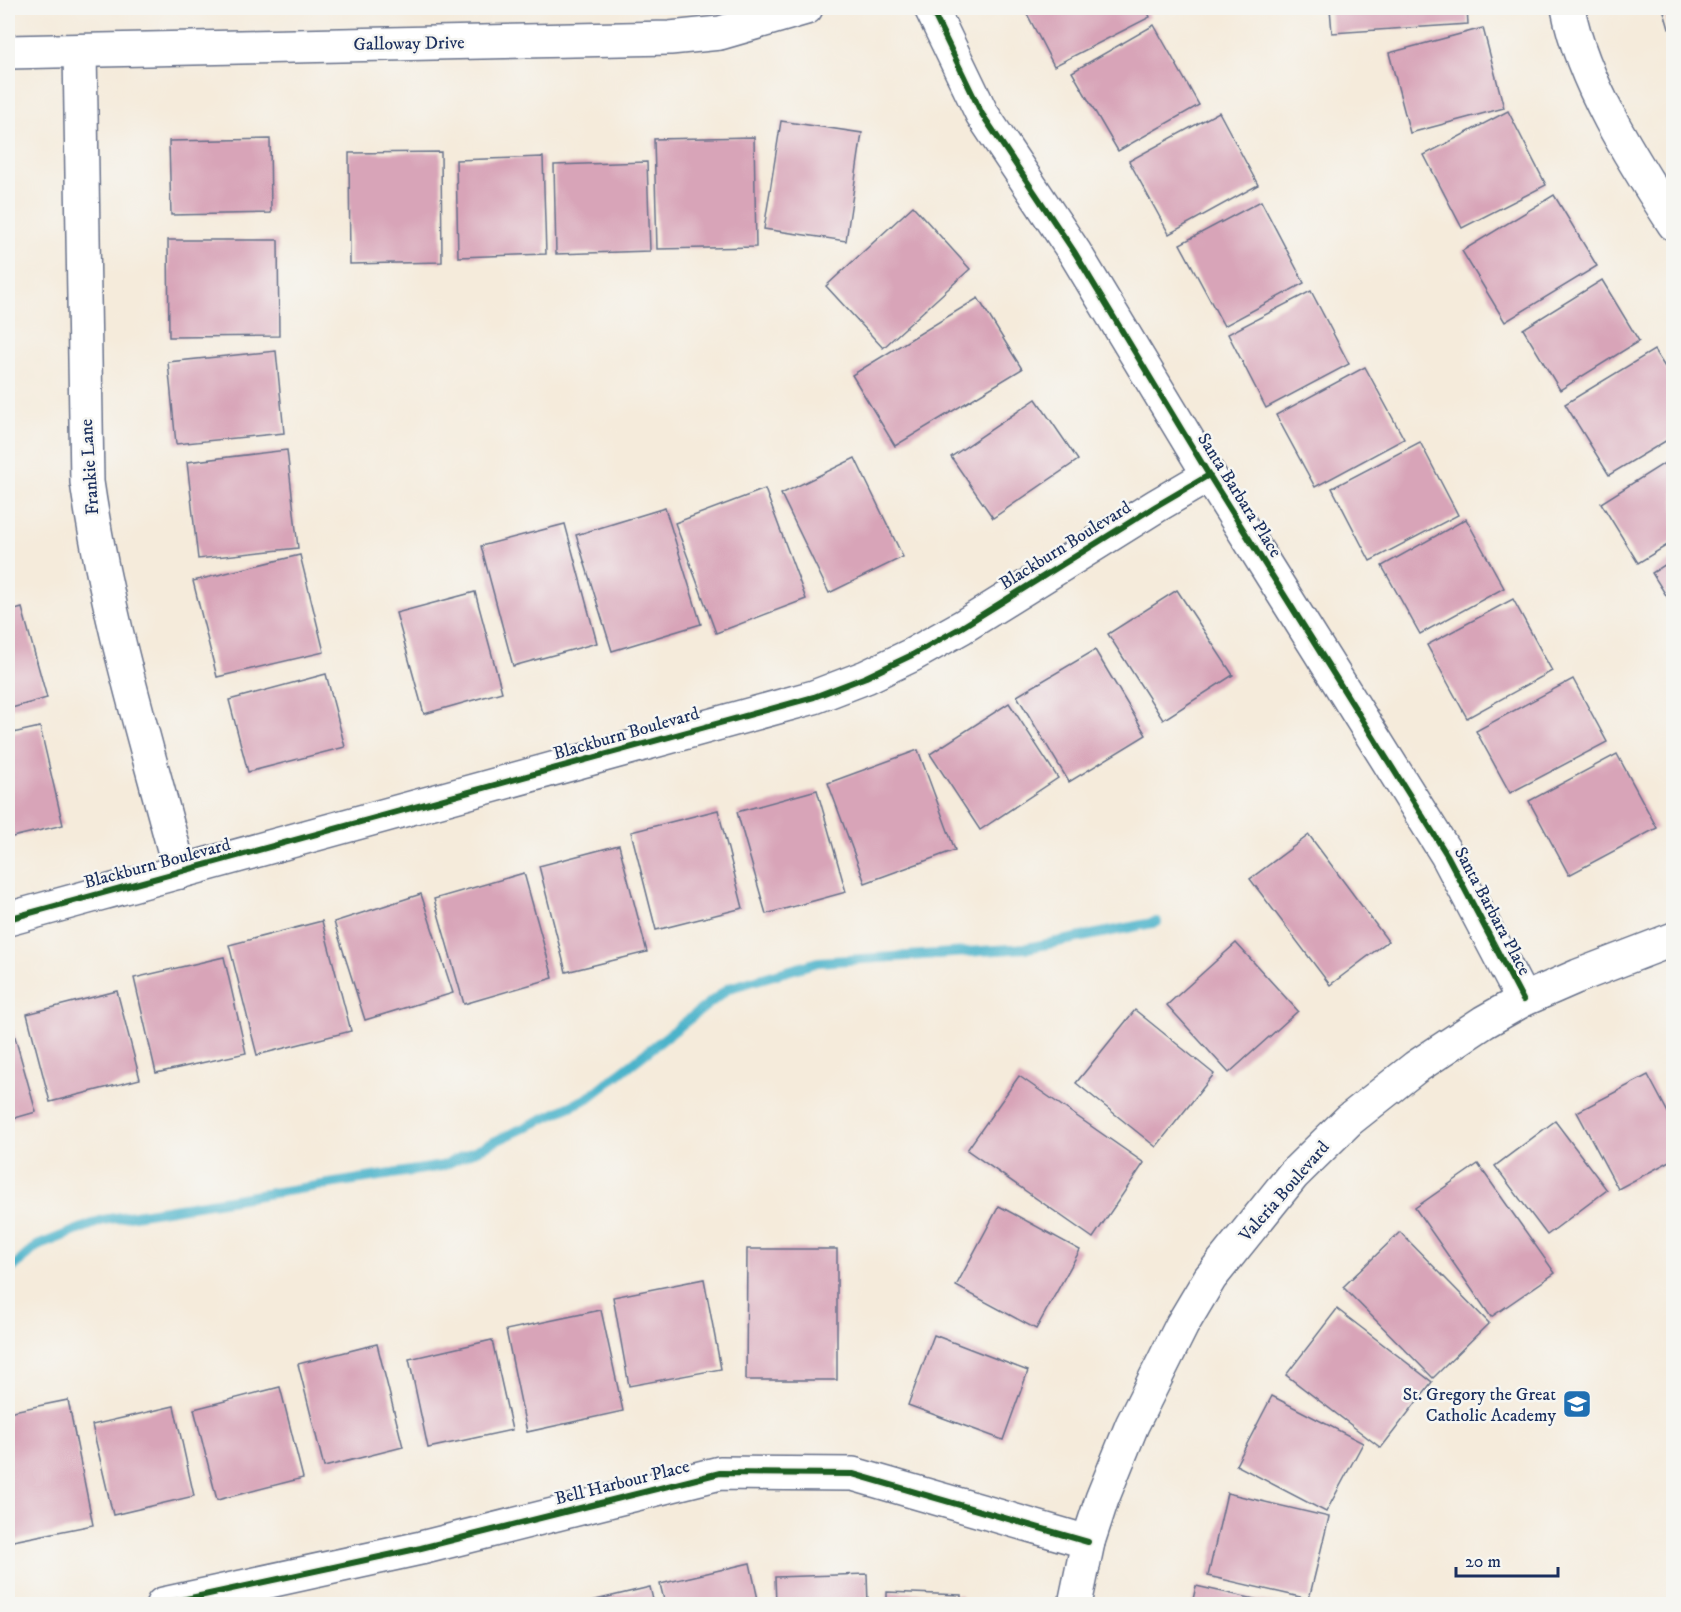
<svg xmlns="http://www.w3.org/2000/svg" width="1681" height="1612" font-family="'IM FELL DW Pica',serif">
<style>
.lines{fill:none;stroke-linecap:round;stroke-linejoin:round}
.stream{stroke:#4bb3ca;stroke-width:10}
.building{fill:#d8a4b8}
.minor-casing{stroke:#67718a;stroke-width:36}
.minor{stroke:#fff;stroke-width:33}
.cycleway-casing{stroke:#f6f6f2;stroke-width:10}
.cycleway{stroke:#1b5e20;stroke-width:6}
.labels{text-anchor:middle;stroke-width:5;stroke-linejoin:round;paint-order:stroke}
.street-label{font-size:18px;fill:#1b2f5e;stroke:#f6f6f2}
.poi-label{font-size:18px;fill:#1b2f5e;stroke:#f6f6f2;text-anchor:end}
</style>
<rect width="100%" height="100%" fill="#f6f6f2"/>
<filter id="ink" filterUnits="userSpaceOnUse"><feTurbulence type="fractalNoise" baseFrequency=".0167" numOctaves="2"/><feDisplacementMap in="SourceGraphic" scale="12" xChannelSelector="R" yChannelSelector="G"/><feConvolveMatrix kernelMatrix="1 2 1 2 8 2 1 2 1" color-interpolation-filters="sRGB"/></filter>
<filter id="wash" filterUnits="userSpaceOnUse"><feTurbulence type="fractalNoise" baseFrequency=".008" numOctaves="4" result="noise"/><feDisplacementMap in="SourceGraphic" scale="24" xChannelSelector="R" yChannelSelector="G"/><feGaussianBlur stdDeviation="1.35" result="paint"/><feColorMatrix in="noise" values="0 0 0 0 0 0 0 0 0 0 0 0 0 0 0 0 0 1.4 0 .05"/><feComposite in="paint" operator="in"/></filter>
<g filter="url(#wash)">
<rect width="100%" height="100%" fill="#f5ebdb"/>
<g class="lines">
<!-- stream -->
<path class="stream" d="M8,1272L37,1246L103,1220L442,1166L588,1098L729,988L818,962L1027,948L1157,922"/>
</g>
<g id="blocks">
<!-- building -->
<g class="building">
<path d="M1024,8H1146L1150,17L1054,66Z"/>
<path d="M1330,8H1467L1468,24L1332,33Z"/>
<path d="M1663,8H1674V28L1669,29Z"/>
<path d="M1154,25L1199,105L1118,151L1072,72Z"/>
<path d="M1483,28L1504,108L1410,133L1389,53Z"/>
<path d="M1508,111L1546,185L1462,228L1424,155Z"/>
<path d="M1219,112L1258,185L1169,234L1129,161Z"/>
<path d="M781,121L862,133L846,241L764,229Z"/>
<path d="M754,137L756,247L657,249L654,139Z"/>
<path d="M270,139L271,213L171,215L169,141Z"/>
<path d="M441,152L442,262L350,264L349,153Z"/>
<path d="M543,157L546,254L458,257L456,160Z"/>
<path d="M647,162L650,251L556,254L554,165Z"/>
<path d="M1554,195L1597,266L1505,322L1462,251Z"/>
<path d="M1261,201L1304,283L1224,326L1180,244Z"/>
<path d="M913,206L970,269L883,348L826,286Z"/>
<path d="M168,240H278L279,336L169,337Z"/>
<path d="M1602,280L1639,341L1560,390L1523,329Z"/>
<path d="M1311,291L1349,364L1266,408L1228,334Z"/>
<path d="M978,298L1022,369L895,446L852,375Z"/>
<path d="M1654,350L1674,381V436L1609,475L1565,404Z"/>
<path d="M276,351L284,433L176,444L168,362Z"/>
<path d="M1365,367L1404,439L1315,487L1276,415Z"/>
<path d="M1036,399L1078,460L993,518L951,457Z"/>
<path d="M1420,442L1458,515L1370,561L1332,488Z"/>
<path d="M287,450L298,548L198,559L187,462Z"/>
<path d="M1674,457V541L1638,563L1601,503Z"/>
<path d="M855,458L903,557L829,593L781,494Z"/>
<path d="M765,489L806,599L716,633L675,523Z"/>
<path d="M665,508L701,624L612,651L576,535Z"/>
<path d="M1466,519L1504,588L1420,634L1382,566Z"/>
<path d="M565,524L597,643L513,666L481,546Z"/>
<path d="M300,555L324,652L217,677L193,581Z"/>
<path d="M1674,559V608L1652,573Z"/>
<path d="M1177,590L1233,675L1163,720L1108,634Z"/>
<path d="M475,592L502,692L424,714L396,613Z"/>
<path d="M1513,599L1552,671L1467,718L1427,645Z"/>
<path d="M22,608L47,698L8,709V612Z"/>
<path d="M1095,650L1146,735L1069,782L1017,696Z"/>
<path d="M326,674L345,747L248,772L229,700Z"/>
<path d="M1573,679L1607,742L1510,793L1476,731Z"/>
<path d="M1009,703L1058,778L980,830L930,754Z"/>
<path d="M40,727L63,825L8,838V734Z"/>
<path d="M918,750L955,850L865,883L828,783Z"/>
<path d="M1617,754L1657,828L1569,875L1529,801Z"/>
<path d="M817,790L846,892L766,914L737,812Z"/>
<path d="M718,810L743,908L656,930L631,832Z"/>
<path d="M1309,835L1388,941L1330,985L1250,879Z"/>
<path d="M619,845L647,952L566,972L539,866Z"/>
<path d="M524,873L553,978L464,1004L434,899Z"/>
<path d="M421,894L453,993L365,1020L334,922Z"/>
<path d="M322,921L351,1031L257,1055L229,945Z"/>
<path d="M1236,943L1298,1011L1229,1073L1167,1005Z"/>
<path d="M224,957L246,1053L156,1073L134,978Z"/>
<path d="M117,991L140,1079L50,1102L27,1014Z"/>
<path d="M1135,1010L1214,1074L1156,1147L1076,1083Z"/>
<path d="M8,1012L36,1112L8,1120Z"/>
<path d="M1648,1075L1674,1124V1159L1618,1189L1577,1112Z"/>
<path d="M1019,1076L1144,1163L1093,1238L967,1150Z"/>
<path d="M1555,1121L1607,1190L1547,1235L1495,1166Z"/>
<path d="M1478,1164L1555,1273L1491,1317L1415,1208Z"/>
<path d="M999,1206L1080,1250L1036,1329L956,1286Z"/>
<path d="M1400,1232L1489,1323L1433,1378L1343,1287Z"/>
<path d="M747,1249H837V1380H746Z"/>
<path d="M704,1279L721,1369L629,1386L613,1297Z"/>
<path d="M1337,1309L1432,1382L1381,1448L1286,1375Z"/>
<path d="M601,1310L623,1411L527,1432L506,1330Z"/>
<path d="M934,1335L1028,1371L1003,1440L908,1405Z"/>
<path d="M492,1340L512,1430L428,1448L409,1359Z"/>
<path d="M377,1344L403,1447L324,1467L298,1364Z"/>
<path d="M280,1387L303,1478L217,1500L194,1409Z"/>
<path d="M1272,1396L1363,1443L1326,1512L1236,1465Z"/>
<path d="M68,1400L93,1525L8,1542V1412Z"/>
<path d="M174,1406L194,1496L113,1515L92,1425Z"/>
<path d="M1227,1493L1329,1517L1309,1599L1208,1576Z"/>
<path d="M750,1563L759,1604H665L660,1584Z"/>
<path d="M867,1574L868,1604H776L775,1577Z"/>
<path d="M1196,1586L1277,1604H1192Z"/>
<path d="M650,1587L654,1604H579Z"/>
<path d="M887,1592L961,1595V1604H887Z"/>
</g>
</g>
</g>
<g filter="url(#ink)">
<use href="#blocks" fill-opacity="0" stroke="#67718a" stroke-width="1.5"/>
<g class="lines">
<!-- minor casing -->
<g class="minor-casing">
<g id="minor">
<path d="M931,8L982,114L1075,253L1209,475L1447,855L1523,1000"/>
<path d="M1568,8C1582,82 1633,161 1674,224"/>
<path d="M80,51L87,482C106,614 146,743 180,872"/>
<path d="M8,52L670,38L720,33L806,8"/>
<path d="M8,919L814,697L866,677L912,655L962,627L1156,506L1209,475"/>
<path d="M163,1604L421,1548L720,1473L853,1474L1088,1542"/>
<path d="M1075,1604L1088,1542L1102,1499L1132,1425L1182,1325L1210,1278L1293,1175L1349,1120L1416,1067L1484,1022L1523,1000L1578,976L1674,939"/>
</g>
</g>
<!-- minor -->
<use href="#minor" class="minor"/>
<!-- cycleway casing -->
<g class="cycleway-casing">
<g id="cycleway">
<path d="M931,8L982,114L1075,253L1209,475L1447,855L1523,1000"/>
<path d="M8,919L814,697L866,677L912,655L962,627L1156,506L1209,475"/>
<path d="M163,1604L421,1548L720,1473L853,1474L1088,1542"/>
</g>
</g>
<!-- cycleway -->
<use href="#cycleway" class="cycleway"/>
</g>
</g>
<!-- icons -->
<defs>
<g id="school-square" transform="scale(1.5)"><rect x="-9" y="-9" width="18" height="18" rx="4" fill="#1f6fb2" stroke="#f6f6f2"/><path d="M0-5L7-2L0 1L-7-2ZM-4 1L0 2.5L4 1V4Q0 6-4 4Z" fill="#fff"/></g>
</defs>
<g fill-rule="evenodd">
<use href="#school-square" x="1577" y="1404"/>
</g>
<g class="labels">
<!-- street labels -->
<g class="street-label">
<text transform="translate(409 43) rotate(-1)" y="6">Galloway Drive</text>
<text transform="translate(89 467) rotate(-94)" y="6">Frankie Lane</text>
<text transform="translate(1240 495) rotate(58)" y="6">Santa Barbara Place</text>
<text transform="translate(1065 545) rotate(-32)" y="6">Blackburn Boulevard</text>
<text transform="translate(626 733) rotate(-16)" y="6">Blackburn Boulevard</text>
<text transform="translate(157 863) rotate(-15)" y="6">Blackburn Boulevard</text>
<text transform="translate(1493 911) rotate(62)" y="6">Santa Barbara Place</text>
<text transform="translate(1284 1191) rotate(-49)" y="6">Valeria Boulevard</text>
<text transform="translate(622 1482) rotate(-14)" y="6">Bell Harbour Place</text>
</g>
<!-- poi labels -->
<g class="poi-label">
<text x="1556" y="1400">St. Gregory the Great<tspan x="1556" dy="21">Catholic Academy</tspan></text>
</g>
</g>
<!-- margin -->
<rect width="1681" height="1612" fill="none" stroke="#f6f6f2" stroke-width="30"/>
<!-- scale -->
<path d="M1456 1567v9h102v-9" fill="none" stroke="#1b2f5e" stroke-width="3"/>
<text x="1465" y="1567" font-size="18" fill="#1b2f5e" stroke="#f6f6f2" stroke-width="4.5" paint-order="stroke">20 m</text>
</svg>
